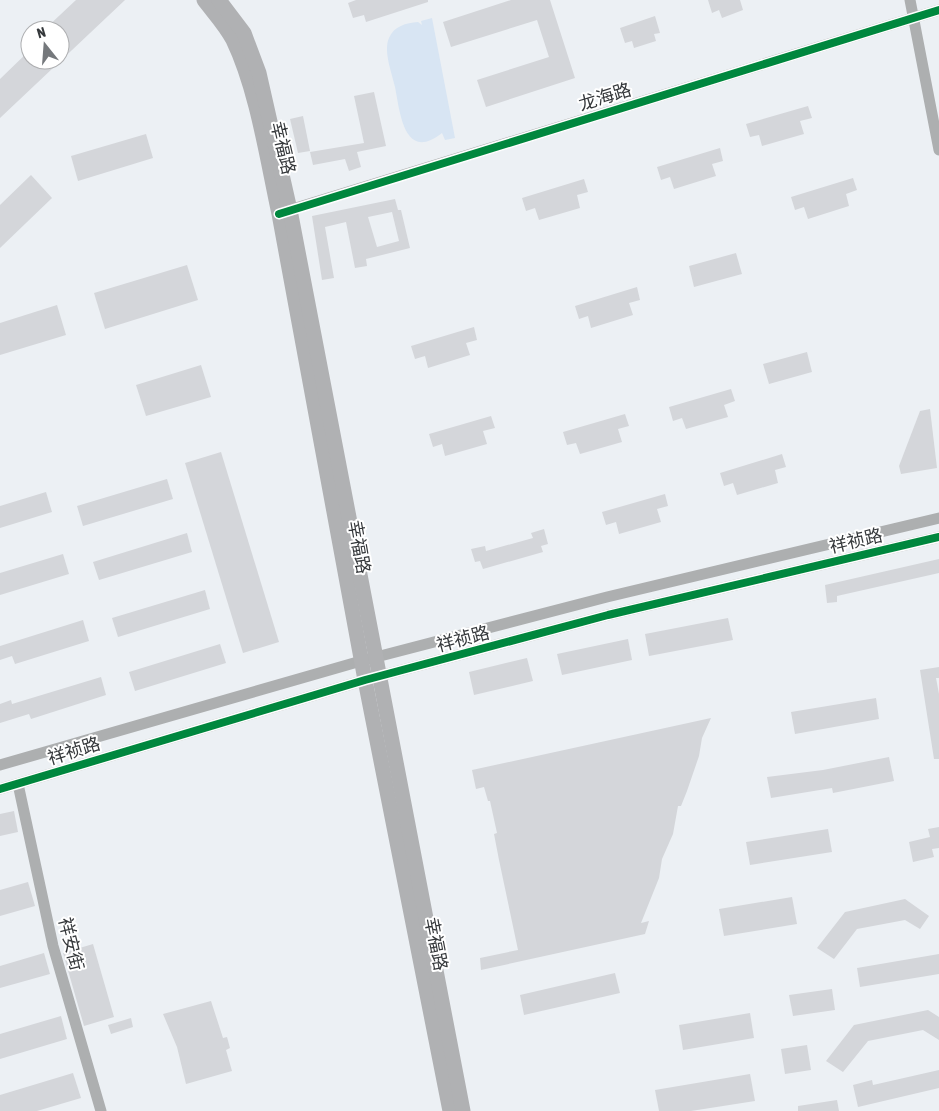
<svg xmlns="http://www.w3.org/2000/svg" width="939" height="1111" font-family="'Asap Condensed','Noto Sans SC',sans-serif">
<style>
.green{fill:#d8e5f3}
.building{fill:#d4d6da;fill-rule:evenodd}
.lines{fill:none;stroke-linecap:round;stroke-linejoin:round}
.minor{stroke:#adafb0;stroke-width:11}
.major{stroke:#b0b1b3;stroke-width:15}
.cycleway-casing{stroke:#fff;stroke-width:11}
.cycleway{stroke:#00873e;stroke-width:8}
.labels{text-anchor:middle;stroke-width:4;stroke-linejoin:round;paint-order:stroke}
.street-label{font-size:18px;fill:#35383b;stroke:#fff}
</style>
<rect width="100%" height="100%" fill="#ecf0f4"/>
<!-- green -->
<path class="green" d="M432,18L455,138L445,140L442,133C404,163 400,112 395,87C392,73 383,51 389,38C394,26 406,23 418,22L422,25L421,21Z"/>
<!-- building -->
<g class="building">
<path d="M76,0H125L0,118V79L30,50V60H60V30H44Z"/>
<path d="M356,0H428V2L366,22L364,15L353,18L348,3Z"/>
<path d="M511,0H550L575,78L486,107L477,80L549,57L537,20L451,47L443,22Z"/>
<path d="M708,0H740L743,10L722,18L719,10L712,13Z"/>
<path d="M655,16L660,33L654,34L656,41L634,48L632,41L625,43L620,28Z"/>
<path d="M374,92L386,146L357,152L361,167L349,171L345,159L313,165L310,152L364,143L354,96Z"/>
<path d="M808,106L812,118L800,121L804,134L762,146L759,135L750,137L746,124Z"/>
<path d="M303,116L310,151L298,153L290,119Z"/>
<path d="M146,134L153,158L78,181L71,156Z"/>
<path d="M720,148L723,161L712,164L716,176L674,189L670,177L661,180L657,167Z"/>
<path d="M31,175L52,198L0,248V205Z"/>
<path d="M853,178L857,190L846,194L849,206L808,219L804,207L795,210L791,197Z"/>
<path d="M584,179L588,192L577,195L580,208L539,220L535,208L526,211L522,198Z"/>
<path d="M395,199L398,210H401L410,248L366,259L367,266L355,268L346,222L325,227L334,278L322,280L312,216ZM392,212L399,241L377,247L368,217Z"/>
<path d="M736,253L742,274L694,287L689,266Z"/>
<path d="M187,265L198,300L105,329L94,293Z"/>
<path d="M637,287L640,300L629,303L633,315L591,328L588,316L579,319L575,306Z"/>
<path d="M57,305L66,335L0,355V323Z"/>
<path d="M474,327L477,340L466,343L470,355L428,368L425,356L415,359L411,346Z"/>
<path d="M807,352L812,372L769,384L763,364Z"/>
<path d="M201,365L211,397L146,416L136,385Z"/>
<path d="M731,389L735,401L724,405L728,417L686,429L682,418L673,421L669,407Z"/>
<path d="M930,409L937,468L901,474L899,466L920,411Z"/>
<path d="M625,414L629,426L618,429L622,442L580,454L576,443L567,445L563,432Z"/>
<path d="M491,416L495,428L483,431L487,444L445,456L442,444L433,447L429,434Z"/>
<path d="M221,452L279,642L243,653L185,463Z"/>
<path d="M782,454L786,467L775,470L778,483L737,495L733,483L724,486L720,473Z"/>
<path d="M167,479L173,499L83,526L77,506Z"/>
<path d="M46,492L52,512L0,528V506Z"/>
<path d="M665,494L668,506L657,509L661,522L619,534L616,522L606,525L602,512Z"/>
<path d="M544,529L548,544L541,546L543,552L483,569L480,561L475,562L471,549L485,546L486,551L533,538L531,533Z"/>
<path d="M187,533L192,552L99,580L93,562Z"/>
<path d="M63,554L69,574L0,595V573Z"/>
<path d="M939,559V573L837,596V602L827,603L825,585Z"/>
<path d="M205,590L210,609L118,637L112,618Z"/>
<path d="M728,618L733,640L649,656L645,634Z"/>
<path d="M83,620L89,641L15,664L12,656L0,660V646Z"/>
<path d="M628,639L632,660L562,675L557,654Z"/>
<path d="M220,644L226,663L135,691L129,672Z"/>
<path d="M527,658L533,681L474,695L469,672Z"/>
<path d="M939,667V678H936L939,694V759H934L920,670Z"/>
<path d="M101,677L106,695L31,719L29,714L0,723V704L11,700L12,704Z"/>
<path d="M876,698L879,719L795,734L791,712Z"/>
<path d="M711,718L702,738L699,756L687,791L681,806H678L673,834L662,859L659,878L641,923L649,921L645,934L481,970L480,958L518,950L499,860L494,834L497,833L490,801H488L484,787L476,789L472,770Z"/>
<path d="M889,757L894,781L833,793L832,788L771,798L767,777L823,770Z"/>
<path d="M14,811L18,832L0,836V814Z"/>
<path d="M939,827V848L932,849L934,857L913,862L909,842L930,837L928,829Z"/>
<path d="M828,829L832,852L750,865L746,842Z"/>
<path d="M28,882L35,906L0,916V890Z"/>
<path d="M792,897L797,924L724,936L719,909Z"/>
<path d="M905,899L929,916L920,929L905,920L857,929L834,959L817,948L845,912Z"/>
<path d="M93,944L114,1017L84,1026L63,953Z"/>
<path d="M44,953L50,974L0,988V966Z"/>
<path d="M939,954V974L860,987L857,968Z"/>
<path d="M615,973L620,993L524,1015L520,995Z"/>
<path d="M832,989L835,1010L793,1016L789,995Z"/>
<path d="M211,1001L223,1038L227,1037L230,1048L226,1050L232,1071L186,1084L177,1047L163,1014Z"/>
<path d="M928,1010L939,1017V1040L923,1030L868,1041L843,1072L826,1061L854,1025Z"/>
<path d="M750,1013L754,1038L683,1050L679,1025Z"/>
<path d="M61,1016L67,1039L0,1059V1034Z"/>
<path d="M131,1018L133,1027L111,1034L108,1025Z"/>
<path d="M807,1045L811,1070L785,1074L781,1049Z"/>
<path d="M939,1070V1088L858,1107L853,1085L872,1080L873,1085Z"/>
<path d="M73,1073L81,1098L37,1111H0V1095Z"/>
<path d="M750,1074L755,1101L691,1111H659L655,1090Z"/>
<path d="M837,1100L839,1111H798V1106Z"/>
</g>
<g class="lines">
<!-- minor -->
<g class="minor">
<path d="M910,0L939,150"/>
<path d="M283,212L939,10"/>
<path d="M0,765L361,661L607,597L939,518"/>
<path d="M18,784L53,946L101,1111"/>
<path d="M0,789L365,680L608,615L939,537"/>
</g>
<!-- major -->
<g class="major">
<path d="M204,0C213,12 226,26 233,40C257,90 267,159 279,214L365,680L450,1111"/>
<path d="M219,0L244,33L259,73L290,210L463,1111"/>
</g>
<!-- cycleway casing -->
<g class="cycleway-casing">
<g id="cycleway">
<path d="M279,214L939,10"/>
<path d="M0,789L365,680L608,615L939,537"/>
</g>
</g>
<!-- cycleway -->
<use href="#cycleway" class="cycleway"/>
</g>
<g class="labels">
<!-- street labels -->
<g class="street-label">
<text transform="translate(605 97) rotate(-17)" y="6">龙海路</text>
<text transform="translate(283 148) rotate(77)" y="6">幸福路</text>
<text transform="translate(856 541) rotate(-13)" y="6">祥祯路</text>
<text transform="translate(359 547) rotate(80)" y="6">幸福路</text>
<text transform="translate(463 639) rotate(-15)" y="6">祥祯路</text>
<text transform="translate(74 751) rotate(-17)" y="6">祥祯路</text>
<text transform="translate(71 944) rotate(76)" y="6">祥安街</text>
<text transform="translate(436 944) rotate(79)" y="6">幸福路</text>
</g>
</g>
<!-- north arrow -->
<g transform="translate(45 45) rotate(343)"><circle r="24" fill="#ffffff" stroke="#aeafb1"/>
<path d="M0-4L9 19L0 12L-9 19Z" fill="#75787c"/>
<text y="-8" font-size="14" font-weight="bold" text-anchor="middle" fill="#35383b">N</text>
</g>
</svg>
